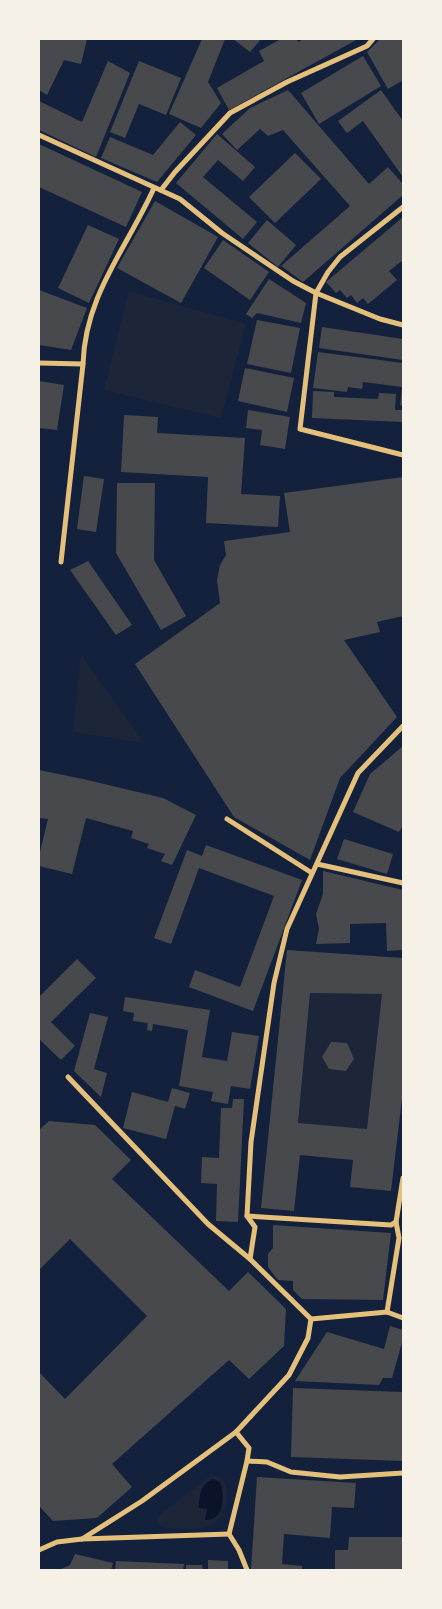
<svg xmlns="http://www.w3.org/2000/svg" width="442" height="1609" font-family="Poppins,sans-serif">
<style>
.green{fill:#1d2539}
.water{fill:#0b132b}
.building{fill:#48494c;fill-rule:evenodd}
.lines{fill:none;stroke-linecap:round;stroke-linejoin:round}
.minor{stroke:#e5c07b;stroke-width:5}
</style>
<rect width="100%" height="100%" fill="#14213d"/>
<!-- green -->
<g class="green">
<path d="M129,291L246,324L221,418L104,390Z"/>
<path d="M81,655L144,743L73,732Z"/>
<path d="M310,993L382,994L367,1129L298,1123Z"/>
<path d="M212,1475L223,1478C229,1496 228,1521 205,1527C193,1530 178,1528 166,1528C160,1526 157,1524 157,1518L162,1513Z"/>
</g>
<!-- water -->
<path class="water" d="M213,1479L220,1482C225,1495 225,1521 205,1520L207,1509L199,1508C199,1496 201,1483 213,1479Z"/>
<!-- building -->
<g class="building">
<path d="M39,39H87L81,64L64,60L47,95L39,90Z"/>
<path d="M202,39H225L208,82L221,103L201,128L169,114Z"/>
<path d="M233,39H261L250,52Z"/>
<path d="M281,39H297L298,42L304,39H358L229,110L217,88L264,61L259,51Z"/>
<path d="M380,39H403V80L388,89L367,52Z"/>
<path d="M363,56L381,86L319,124L301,93Z"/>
<path d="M108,61L130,73L96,157L39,130V101L82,122Z"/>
<path d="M139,61L181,78L166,115L139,104L125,138L110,132Z"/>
<path d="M288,90L369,184L388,167L403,184V195L303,282L281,266L350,206L283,130L268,136L260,129L237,150L222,134L250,108Z"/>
<path d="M381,90L403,121V177L363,121L347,133L338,121Z"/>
<path d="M180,122L196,135L157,182L101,158L110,137L153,155Z"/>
<path d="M217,134L255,167L243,181L218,160L203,177L257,222L243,239L176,183Z"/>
<path d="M39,144L142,192L126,227L39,187Z"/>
<path d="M295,153L321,179L275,223L249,197Z"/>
<path d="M155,201L218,237L181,303L117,268Z"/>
<path d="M403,217V260L389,271L397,280L368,304L363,298L357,303L351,295L347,298L340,290L336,293L326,282Z"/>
<path d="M267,220L296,245L278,267L248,243Z"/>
<path d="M88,225L119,239L89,303L58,288Z"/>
<path d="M223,240L269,272L250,300L204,268Z"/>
<path d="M269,279L306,303L301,323L257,313L252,318L246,314Z"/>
<path d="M39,290L87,308L71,350L39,345Z"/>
<path d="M257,320L300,328L291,373L247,364Z"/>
<path d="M322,327L403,339V360L319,348Z"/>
<path d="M318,352L403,363V406L400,405L402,387L363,382L362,389L348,387L347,392L313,388Z"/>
<path d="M245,368L294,378L287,412L238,401Z"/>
<path d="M39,381L64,385L57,430L39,428Z"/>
<path d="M313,391L334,392V397L378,399L379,393L396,394L395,410H403V422L312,418Z"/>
<path d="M248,410L290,417L285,449L260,445L262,430L246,428Z"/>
<path d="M124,415L158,417L157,433L245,438L241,494L280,496L278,527L206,523L208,477L121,472Z"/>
<path d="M84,476L104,479L96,532L77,529Z"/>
<path d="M403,477V616L377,622L380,632L344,640L397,717L340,778L310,860L234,817L135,664L220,603L217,580L220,565L226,555L224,541L290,532L284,493Z"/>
<path d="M117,483H155L154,560L186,616L161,630L116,553Z"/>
<path d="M88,561L132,625L116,635L70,570Z"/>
<path d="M403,746V825L399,832L353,812L370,774Z"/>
<path d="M39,770L83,779L163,798L196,815L172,865L161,861L165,854L147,848L149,844L131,838L133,831L86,818L72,874L39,866V856L48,819L39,818Z"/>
<path d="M344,839L393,854L387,874L337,859Z"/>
<path d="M206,845L302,880L253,1011L189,987L195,970L240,987L274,896L199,868L171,944L154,938L187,850L202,856Z"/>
<path d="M323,871L403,890V950L387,951L386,923L350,924V943L316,944L319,929L316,914L323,894Z"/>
<path d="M287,950L403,958V1090L391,1191L350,1187L353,1160L300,1155L294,1211L261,1208ZM310,993L382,994L367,1129L298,1123Z"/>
<path d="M77,959L96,978L51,1022L75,1046L61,1060L39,1039V997Z"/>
<path d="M125,997L210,1010L202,1057L227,1061L232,1032L259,1036L250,1089L231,1086L228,1104L211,1101L213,1092L179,1086L188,1030L153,1024L152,1031L147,1030L148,1023L133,1021L134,1013L123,1011Z"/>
<path d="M90,1013L108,1017L94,1069L107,1073L101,1097L74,1071Z"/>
<path d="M331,1042L347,1043L354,1059L346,1071L329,1069L322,1057Z"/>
<path d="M172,1088L190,1093L185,1109L175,1106L166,1139L123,1128L132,1092L168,1102Z"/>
<path d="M233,1099H244L238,1222L216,1221L217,1184L201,1183L202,1157L219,1158L221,1108H232Z"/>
<path d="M49,1121L95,1125L131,1160L112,1179L229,1291L248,1272L286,1309L284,1346L249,1379L229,1360L112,1464L132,1487L97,1518L53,1521L39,1506V1372L65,1399L147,1316L70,1239L39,1270V1130Z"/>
<path d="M273,1225L391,1233L383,1300L302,1299L293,1290V1281L278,1280L268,1267V1254L273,1248Z"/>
<path d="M390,1326L403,1330V1339L392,1378H383L379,1385L295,1381L327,1332L384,1349Z"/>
<path d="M293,1388L403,1392V1461L291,1457Z"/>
<path d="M257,1477L356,1483L354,1508L332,1507L330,1538L284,1534L282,1564L302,1566V1570H251Z"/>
<path d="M349,1537H403V1570H335V1550H348Z"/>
<path d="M75,1554L113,1563L111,1570H59L70,1565Z"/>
<path d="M208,1560L228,1561V1570H208Z"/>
<path d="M116,1561L184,1564L183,1570H115Z"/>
<path d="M186,1565H202L203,1570H186Z"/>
</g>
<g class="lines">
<!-- minor -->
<g class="minor">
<path d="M39,135L180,199L222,233L293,281L316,293L380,319L403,325"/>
<path d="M161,190L175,172L230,113L287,82L367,46L373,39"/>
<path d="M403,207L340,257L328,272L316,293L300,429L403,455"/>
<path d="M39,363L83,364"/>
<path d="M61,562L83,364C85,295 127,248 154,188"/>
<path d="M227,819L312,873"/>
<path d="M317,864L403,883"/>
<path d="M68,1077L208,1224L250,1259"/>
<path d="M247,1216L391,1225L396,1222"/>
<path d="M387,1312L403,1318"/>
<path d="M311,1319L250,1259L255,1227L247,1216L251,1142L274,983L287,929L358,773L403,726"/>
<path d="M311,1319L387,1312L399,1238L396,1222L403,1178"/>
<path d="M247,1461L267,1462L291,1472L340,1477L403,1473"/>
<path d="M229,1534L247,1461L249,1448L236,1432"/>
<path d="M229,1534L239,1550L247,1570"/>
<path d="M82,1539L142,1501L236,1432L289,1375L308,1338L311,1319"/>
<path d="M39,1550L57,1542L82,1539L229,1534"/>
</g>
</g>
<!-- border -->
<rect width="442" height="1609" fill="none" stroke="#f6f1e7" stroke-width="80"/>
</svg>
